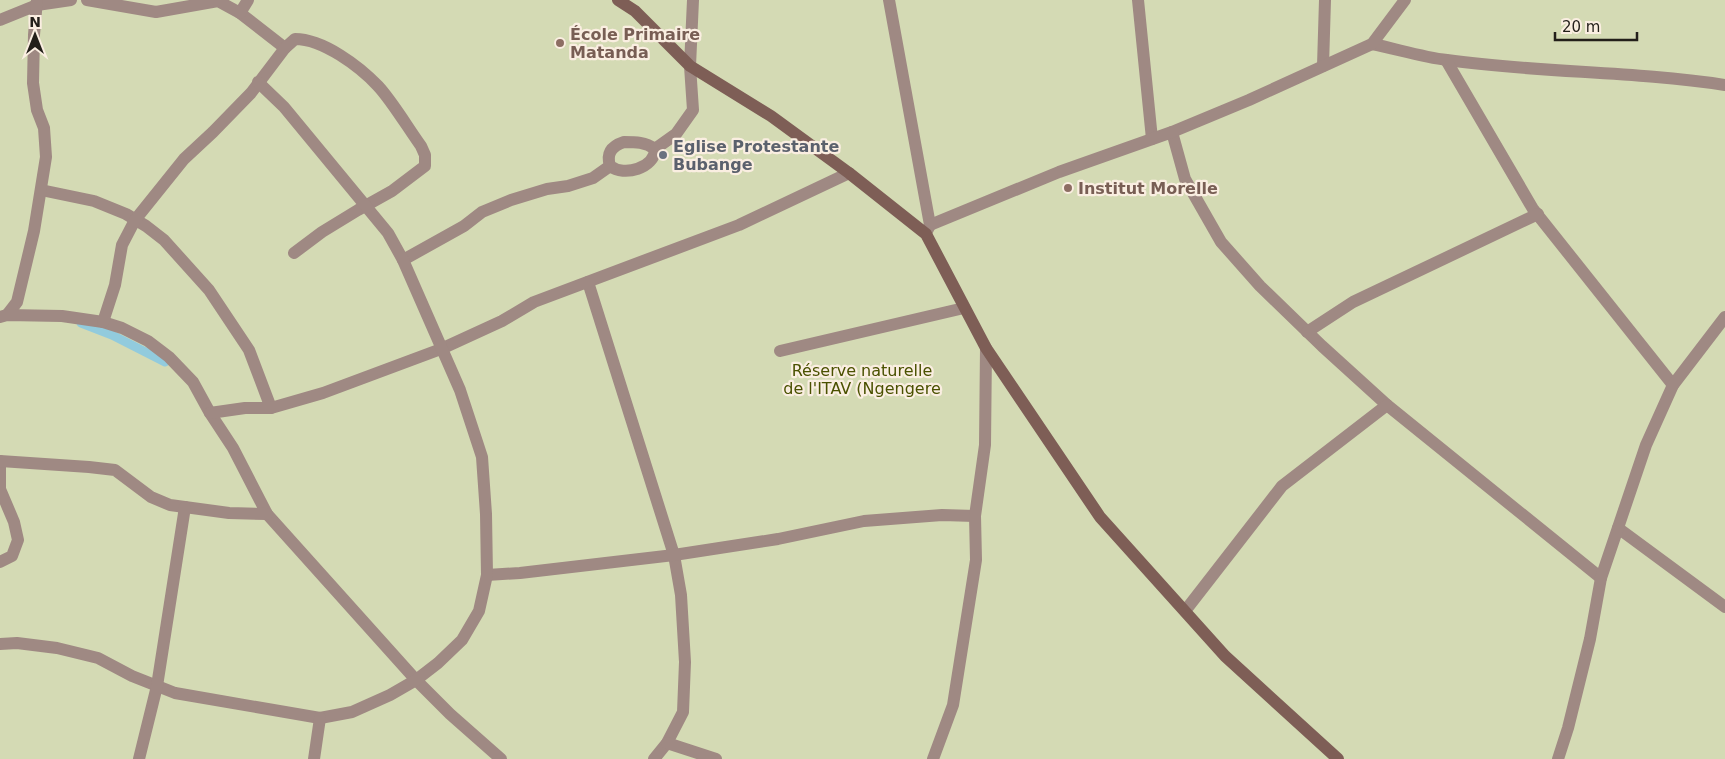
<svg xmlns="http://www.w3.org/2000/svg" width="1725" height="759" font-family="'DejaVu Sans',sans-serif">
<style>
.green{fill:#d4dab4}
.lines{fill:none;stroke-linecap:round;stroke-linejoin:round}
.stream{stroke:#92cbdd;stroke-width:9}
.lane{stroke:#9f8983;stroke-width:12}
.street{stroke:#9f8983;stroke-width:12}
.secondary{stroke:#7e5e56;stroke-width:12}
.education-dot{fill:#8d6e63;stroke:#faeee1;stroke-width:2}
.worship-dot{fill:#6b7280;stroke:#faeee1;stroke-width:2}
.labels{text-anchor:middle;stroke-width:4.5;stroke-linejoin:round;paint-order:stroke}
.education-label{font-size:16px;font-weight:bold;fill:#785e54;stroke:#faeee1;text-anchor:start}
.worship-label{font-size:16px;font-weight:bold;fill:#5b616d;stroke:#faeee1;text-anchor:start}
.park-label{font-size:16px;fill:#4a5100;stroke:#faeee1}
</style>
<rect width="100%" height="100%" fill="#ede1d4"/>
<!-- green -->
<rect class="green" x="0" y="0" width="1725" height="759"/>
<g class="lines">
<!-- stream -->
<path class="stream" d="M81,323L112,335L165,362"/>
<!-- lane -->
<g class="lane">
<path d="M780,351L964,308"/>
<path d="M0,562L12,556L18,540L14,522L0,489V461"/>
</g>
<!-- street -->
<g class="street">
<path d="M87,0L156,12L218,1L240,13L285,48"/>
<path d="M889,0L930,225L927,231"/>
<path d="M1138,0L1152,139"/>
<path d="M240,13L248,0"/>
<path d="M0,20L37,5L71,0"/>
<path d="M1372,44C1397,49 1422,57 1447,60C1539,73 1633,71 1725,85"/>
<path d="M1446,60L1533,209L1673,385"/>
<path d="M1323,66L1325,0"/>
<path d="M1172,132L1185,179L1221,242L1260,286L1322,346L1387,405L1601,578"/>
<path d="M624,142C636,142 645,142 655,149C655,168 624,177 610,166C606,153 612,146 624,142Z"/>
<path d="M655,149L676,134L693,110L690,66L693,0"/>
<path d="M41,190L94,201L126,214L146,226L164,240L209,290L249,350L271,408"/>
<path d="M930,225L1059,172L1172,132L1249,100L1372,44L1405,0"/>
<path d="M403,260L464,226L482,212L511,200L547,189L568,186L593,178L610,166"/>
<path d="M588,282L674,555L681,595L685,662L683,712L667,743L654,759"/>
<path d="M7,315L17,302L34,231L46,157L44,128L37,110L33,83L34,35L37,0"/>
<path d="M0,317L7,315L62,316L103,322L122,328L148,341L169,357L193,382L210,413L233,448L267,514L416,680L450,714L501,759"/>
<path d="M103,322L115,285L122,245L135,220L184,159L213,132L251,93L285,48L295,39C323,39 359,66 378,86C392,101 408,128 421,146L425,155V166L392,191L358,210L322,232L294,253"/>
<path d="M1307,332L1353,302L1538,214"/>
<path d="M210,413L245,408H271L323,393L441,349L502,321L534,302L739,225L849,173"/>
<path d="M0,461L89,467L115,470L151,497L170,505L229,513L267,514"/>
<path d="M1618,528L1725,607"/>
<path d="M487,575L520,573L674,555L778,539L864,521L942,515L975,516"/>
<path d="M1185,611L1282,486L1387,405"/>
<path d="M0,644L17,643L57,648L98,658L132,676L175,693L320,718L352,712L390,695L416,680L438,663L462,640L479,611L487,575L486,514L482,457L460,390L403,260L388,233L284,107L258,82"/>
<path d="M667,743L716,759"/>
<path d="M139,759L157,686L185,507"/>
<path d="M314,759L320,718"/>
<path d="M933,759L953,705L976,560L975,516L985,445L986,348"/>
<path d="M1558,759L1568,728L1590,639L1601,578L1646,445L1673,385L1725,317"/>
</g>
<!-- secondary -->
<path class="secondary" d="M618,0L635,11L690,66L771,116L849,173L926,234L986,348L1100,517L1225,656L1338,759"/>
</g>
<!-- markers -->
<g class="education-dot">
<circle cx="560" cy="43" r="5"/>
<circle cx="1068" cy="188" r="5"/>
</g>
<circle class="worship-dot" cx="663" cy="155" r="5"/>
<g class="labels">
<!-- education labels -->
<g class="education-label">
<text x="570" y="40">École Primaire<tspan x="570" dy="18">Matanda</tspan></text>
<text x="1078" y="194">Institut Morelle</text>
</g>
<!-- worship labels -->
<g class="worship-label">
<text x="673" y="152">Eglise Protestante<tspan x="673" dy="18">Bubange</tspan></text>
</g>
<!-- park labels -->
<g class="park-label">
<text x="862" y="376">Réserve naturelle<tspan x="862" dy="18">de l'ITAV (Ngengere</tspan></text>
</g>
</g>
<!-- north arrow -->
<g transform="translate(35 35)" stroke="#faeee1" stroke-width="4" paint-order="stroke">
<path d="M0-4L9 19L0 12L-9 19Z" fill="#231f1a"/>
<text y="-8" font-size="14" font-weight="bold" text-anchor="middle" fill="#231f1a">N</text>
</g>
<!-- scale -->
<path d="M1555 32v8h82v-8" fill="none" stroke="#231f1a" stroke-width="2.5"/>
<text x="1562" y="32" font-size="15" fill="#231f1a" stroke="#faeee1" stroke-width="4" paint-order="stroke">20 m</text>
</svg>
